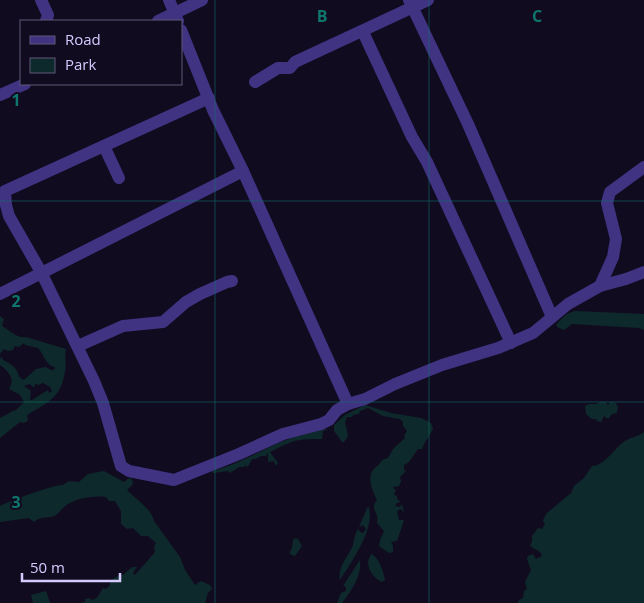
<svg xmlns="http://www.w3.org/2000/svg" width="644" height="603" font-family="'Open Sans',sans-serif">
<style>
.green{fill:#0e292b;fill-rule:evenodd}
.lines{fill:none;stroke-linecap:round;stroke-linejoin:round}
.minor{stroke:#3f3382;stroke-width:12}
.grid{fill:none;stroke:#0f766e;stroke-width:1;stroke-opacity:0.55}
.grid-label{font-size:16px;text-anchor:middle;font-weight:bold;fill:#0f766e;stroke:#110b20;stroke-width:4;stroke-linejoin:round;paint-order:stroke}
</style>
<rect width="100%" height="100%" fill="#110b20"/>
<!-- green -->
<g class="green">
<path d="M576,311L644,314V330L639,328L572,324L564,330L559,328L556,325C562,318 567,312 576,311Z"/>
<path d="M0,316L4,319L2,326C9,330 18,339 26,337L66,349C64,357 67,364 65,372C60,399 48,402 27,415L28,421L23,423L20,422L0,438V418L13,411L16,410L24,402L20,395L9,389C16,379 8,371 0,365V358L2,357L3,360C11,364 17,367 19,377L24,380L36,369L46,367L51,370H54L55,367C46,366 44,354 38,348L25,345L24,343L19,347L15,346L13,350L8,351L4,349L0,354ZM43,383L50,387L52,391L49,393L48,390L32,400H30L31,391L24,386L30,384L34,388L35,384L38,385Z"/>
<path d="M600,402H605L608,405L610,402L616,403L618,407L617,413L612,414L609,418H606L604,416L601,422L597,421L596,419H592L586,414L585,406L589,404H597Z"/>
<path d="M365,405L391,413L421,418L431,423L433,429C430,436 424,442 422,449H418L409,462L404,465V470L406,471L400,477L401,481L399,486L393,487L396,491L394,494L396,496L397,495V499L401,502L397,503L395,506L400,507L402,504L404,513L401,509L397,511L399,520H404L397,541L391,542L393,546V552L389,553L379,546L380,540L384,531L377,523C377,521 378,518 377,516C375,509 371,507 377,500C373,493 366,476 374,469C378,465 379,465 382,460L388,458L393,449L405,438L404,436L407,431L403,426V422L400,419L383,416L368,408L360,411L359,414L353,415L352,417H347L345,422L348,436L344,442H342L334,431V425L345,415Z"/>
<path d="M323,429H328L323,431L322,439C295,439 294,440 270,452L278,463L276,466L274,461L268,462V453L266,456H261L255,459H252L249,465L247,467L245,465L244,467H239L230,473L228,471L213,473L212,471C237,465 258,452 281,442C294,436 309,434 323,429Z"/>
<path d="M644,432V603H518L519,600L523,598L524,591L527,589L525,582L531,570L527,559L528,556L533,554L536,559L542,556L540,552L530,546L532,541V536L538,528L542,529L545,524L543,520L547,513L571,493L574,486L584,478L592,466C606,465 614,448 625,441C631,437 638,437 644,432Z"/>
<path d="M104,471L124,482L129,478L132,479L133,484L127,490C135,498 153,511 154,521L180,557L185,570L195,585L201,581L210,585L212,589L208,593L205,603H80L85,602V599L89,598L92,600L97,598L103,588L106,589L110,585V581L119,575H123L132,567H137L133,573L135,575L155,552L154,546L156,543L148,536H141L133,528L127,529L121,524V511L115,501H109L106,497C97,495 76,498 68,504C63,507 60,512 56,515C50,519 42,515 34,522L29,518L0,522V506C9,501 55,484 63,485L69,481L79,482L88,474Z"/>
<path d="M368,506C377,526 351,563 340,580C337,567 349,556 353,545C354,539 355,534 358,529L360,532L363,533L366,529L363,525L359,527Z"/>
<path d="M295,538L298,539L302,546L295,556L290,554V552L292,548L293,540Z"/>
<path d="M372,554C380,560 383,571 385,580L382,582C371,577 363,562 372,554Z"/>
<path d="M360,560C362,576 351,591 342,603H337L341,593L346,591V587L343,586Z"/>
<path d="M46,591L50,603H33L31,595Z"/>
</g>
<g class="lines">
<!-- minor -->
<g class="minor">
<path d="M41,0L48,15L46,21"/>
<path d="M169,0L178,21"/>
<path d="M409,0L468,124L552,317"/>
<path d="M158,21L202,0"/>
<path d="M181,30L213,110L243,171L348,404"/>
<path d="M363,32L412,137L427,162L511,343"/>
<path d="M255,82L278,68H290L295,62L428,0"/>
<path d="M0,95L25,84"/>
<path d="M209,98L5,191L6,205L9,216L41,272L94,381L103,403L121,466L129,471L174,480L239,454L283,434L321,424L329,420L337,410L348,404L365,399L395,384L442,365L498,348L533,333L568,304L600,286L613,257L616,239L607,203L610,192L644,167"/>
<path d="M104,146L119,178"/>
<path d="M600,286L626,279L644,272"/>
<path d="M0,294L243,171"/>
<path d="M78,346L123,326L163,322L186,302L200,294L227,282L232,281"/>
</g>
</g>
<!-- grid -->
<path class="grid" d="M215,0V603M429,0V603M0,201H644M0,402H644"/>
<g class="grid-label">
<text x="322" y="22">B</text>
<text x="537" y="22">C</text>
<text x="16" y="106">1</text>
<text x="16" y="307">2</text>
<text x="16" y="508">3</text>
</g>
<!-- legend -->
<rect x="20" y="20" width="162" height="65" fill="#110b20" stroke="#605879"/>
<rect x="30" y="36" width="25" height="8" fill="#3f3382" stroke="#605879"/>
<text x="65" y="45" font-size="15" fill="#d6cbff">Road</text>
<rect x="30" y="58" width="25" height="15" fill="#0e292b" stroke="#605879"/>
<text x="65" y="70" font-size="15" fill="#d6cbff">Park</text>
<!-- scale -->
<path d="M22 573v8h98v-8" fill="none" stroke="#d6cbff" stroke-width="2.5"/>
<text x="30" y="573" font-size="15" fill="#d6cbff" stroke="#110b20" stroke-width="4" paint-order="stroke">50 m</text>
</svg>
